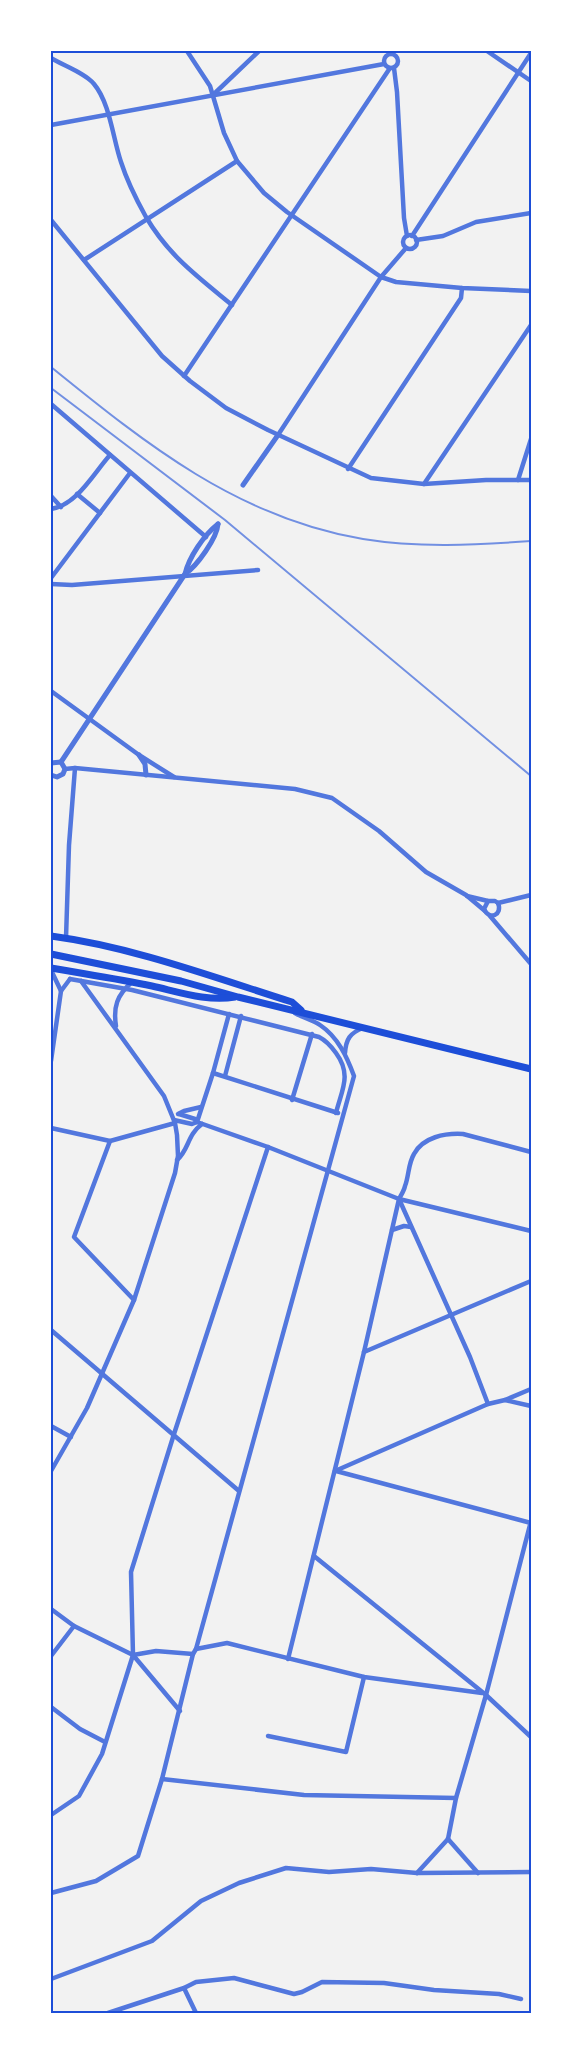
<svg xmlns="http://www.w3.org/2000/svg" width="582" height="2064" font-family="Commissioner,sans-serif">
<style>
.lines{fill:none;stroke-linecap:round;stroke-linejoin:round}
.minor{stroke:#5277de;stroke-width:4.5}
.tertiary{stroke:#5277de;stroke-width:5}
.primary{stroke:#1d4ed8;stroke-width:7}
.rail{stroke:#7290e2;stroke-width:2}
.neatline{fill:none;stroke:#1d4ed8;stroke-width:2}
</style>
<rect width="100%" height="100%" fill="#f2f2f2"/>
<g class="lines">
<!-- minor -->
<g class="minor">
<path d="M187,51L210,86L224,133L237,161L264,193L287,212L381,277L396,282L462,288L531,291"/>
<path d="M487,51L531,81"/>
<circle cx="391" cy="61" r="7"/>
<path d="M51,58C64,66 85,73 94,84C110,103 113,139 121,162C127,181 136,199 146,217C169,256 198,277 232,305"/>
<path d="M394,68L397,92L404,218L407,236"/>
<path d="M215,93L259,51"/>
<path d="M51,125L384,64"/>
<path d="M51,220L162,356L190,381L226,408L268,430L371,478L424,484L486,480H531"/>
<circle cx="410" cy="242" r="7"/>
<path d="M412,236L531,53"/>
<path d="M416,240L443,236L476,222L531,213"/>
<path d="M84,260L237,161"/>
<path d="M184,376L390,68"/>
<path d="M51,404L206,537"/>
<path d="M278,435L381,277L406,248"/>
<path d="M348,469L461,298L462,288"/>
<path d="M518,480L531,439"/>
<path d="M424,484L531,325"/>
<path d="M77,494L100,513"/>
<path d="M51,496L61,507"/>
<path d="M51,509C77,505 93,474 110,455"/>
<path d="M51,578L130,473"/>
<path d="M51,584L72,585L258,570"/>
<path d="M51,691L139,755L174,777"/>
<path d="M65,769L75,768L295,789L332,798L379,831L426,872L466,895L485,911"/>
<path d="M467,896L488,901H495L498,903"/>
<path d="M488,901L484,909C489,921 503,915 498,903"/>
<path d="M498,903L531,895"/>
<path d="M490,916L531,964"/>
<path d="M66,938L69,845L75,768"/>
<path d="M51,970L61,991"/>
<path d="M70,979L132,990L319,1037C327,1041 331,1046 336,1053C352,1075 342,1089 336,1113"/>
<path d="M116,1026C113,1007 117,995 132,982"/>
<path d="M345,1053C346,1039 350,1033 363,1028"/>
<path d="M51,1061L61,991L70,979"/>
<path d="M213,1073L338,1113"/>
<path d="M225,1076L241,1016"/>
<path d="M292,1100L312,1034"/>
<path d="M178,1114L184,1111L201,1107"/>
<path d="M179,1114L195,1119L197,1122L268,1147L399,1199L531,1231"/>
<path d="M174,1120L192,1124L197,1122"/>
<path d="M197,1122L213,1073L229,1014"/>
<path d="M51,1128L110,1141L175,1123"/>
<path d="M110,1141L74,1237L134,1300"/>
<path d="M177,1160C189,1150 187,1135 202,1124"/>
<path d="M399,1199L470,1357L488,1404"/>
<path d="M392,1230L404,1226L411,1227"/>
<path d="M51,1330L239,1491"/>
<path d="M364,1352L531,1281"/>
<path d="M505,1400L531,1406"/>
<path d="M51,1426L71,1437"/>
<path d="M51,1471L87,1408L134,1300L175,1173L178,1156L177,1135L175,1123L164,1096L81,981"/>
<path d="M335,1471L488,1404L505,1400L531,1389"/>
<path d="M336,1471L531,1523"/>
<path d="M314,1556L486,1695L531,1737"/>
<path d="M51,1609L74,1626L133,1655L180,1711"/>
<path d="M196,1649L227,1643L364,1677L482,1693"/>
<path d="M133,1655L156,1651L193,1654"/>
<path d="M51,1656L74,1626"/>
<path d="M288,1659L364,1352L399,1199C401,1195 404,1191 405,1186C409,1176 408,1164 414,1154C423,1137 445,1133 463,1134L531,1152"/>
<path d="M51,1707L80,1729L105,1742"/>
<path d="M268,1736L346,1752L364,1677"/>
<path d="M162,1779L304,1795L456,1798"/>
<path d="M51,1815L79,1796L102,1754L133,1655L131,1572L174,1434L268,1147"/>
<path d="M448,1839L478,1873"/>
<path d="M417,1873L448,1839L456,1798L486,1695L531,1521"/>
<path d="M51,1893L96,1881L138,1856L162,1779L193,1654L196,1649L354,1076C347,1057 338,1037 320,1025C313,1020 303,1018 295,1013"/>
<path d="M51,1979L152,1941L201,1901L239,1883L286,1868L329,1872L371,1869L417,1873L531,1872"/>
<path d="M184,1988L196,2013"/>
<path d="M108,2013L184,1988L196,1982L234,1978L294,1994L302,1992L322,1982L384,1983L434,1990L499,1994L521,1999"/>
</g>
<!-- tertiary -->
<g class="tertiary">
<path d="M243,485L278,435"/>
<path d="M185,574C197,566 217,538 218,524"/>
<path d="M139,755L145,764L146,775"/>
<path d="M61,762L185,574C189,557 204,535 218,524"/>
<path d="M51,763L61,762"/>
<path d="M51,775L57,777L63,774L65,769L61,762"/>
</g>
<!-- primary -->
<g class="primary">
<path d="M51,936C133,947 213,977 292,1002L301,1010"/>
<path d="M51,954L181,981L238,997L531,1069"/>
<path d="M51,968C85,974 119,979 152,986C179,992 208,1002 235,997"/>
</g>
<!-- rail -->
<g class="rail">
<path d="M51,367C146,444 238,518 363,539C418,548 475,545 531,541"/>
<path d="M51,388L225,520L531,776"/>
</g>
</g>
<!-- border -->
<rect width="582" height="2064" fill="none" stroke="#ffffff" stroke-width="105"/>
<rect x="52" y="52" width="478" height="1960" class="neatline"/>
</svg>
